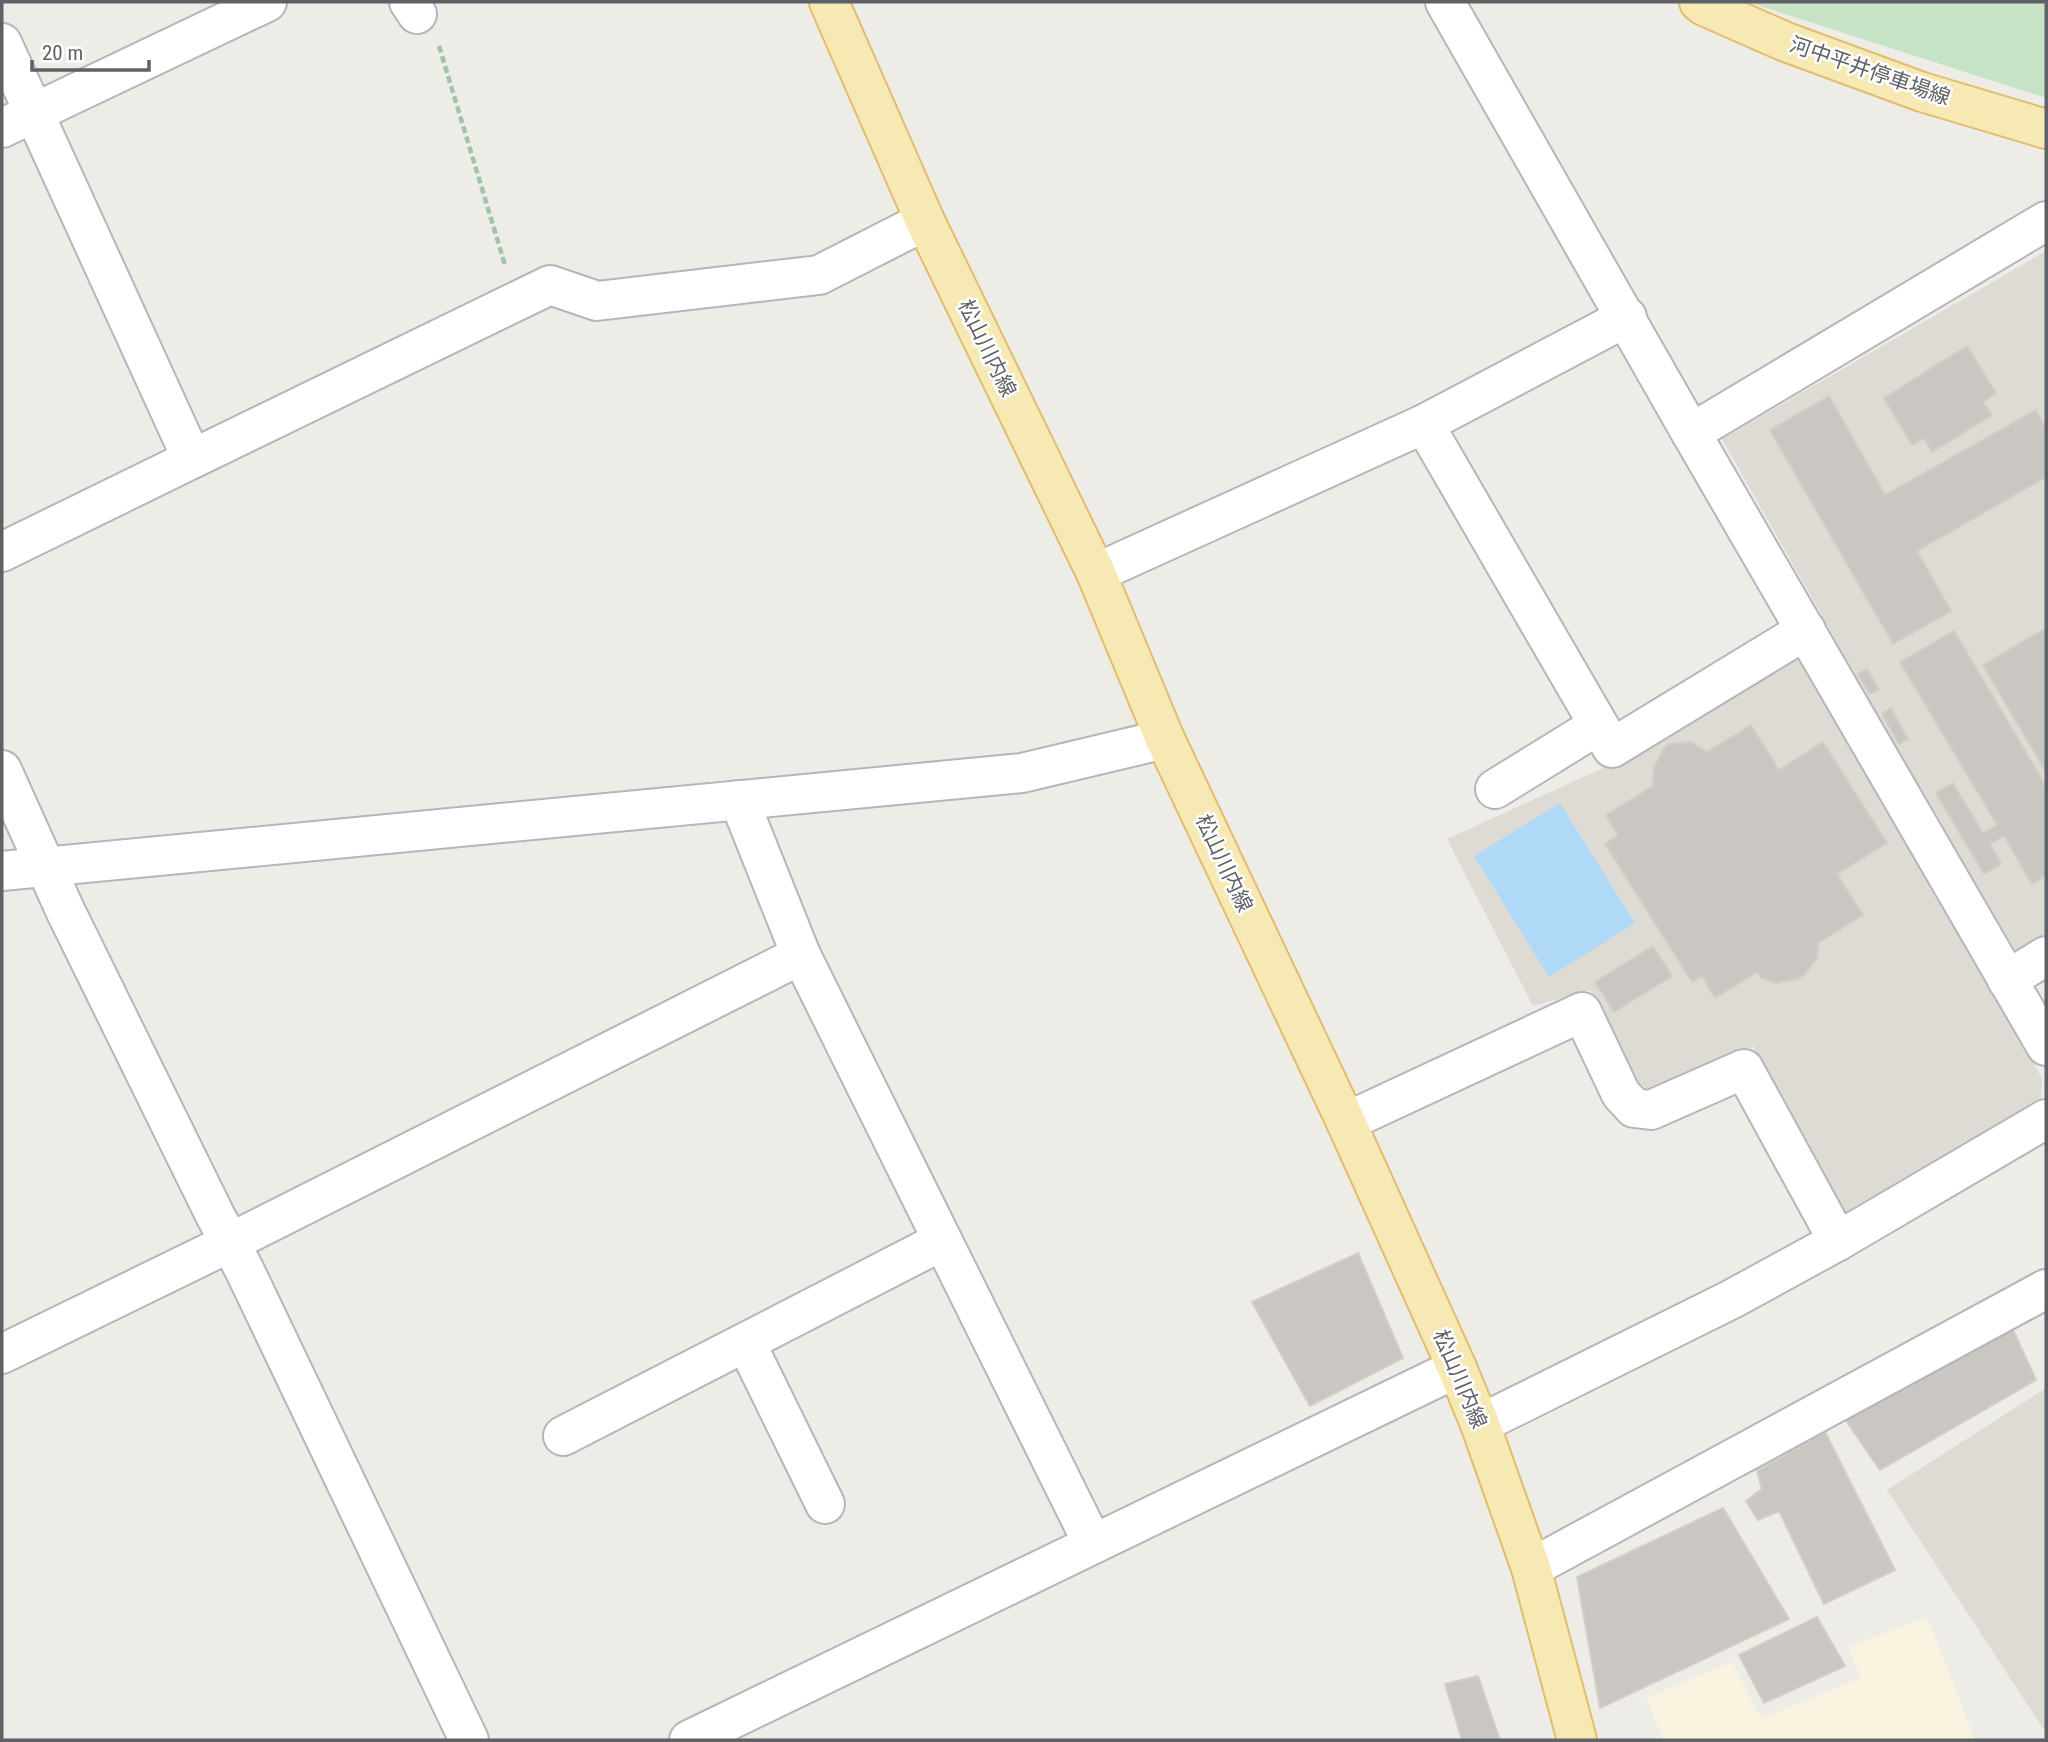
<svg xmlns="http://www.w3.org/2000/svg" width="2048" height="1742" font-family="'Roboto Condensed','Noto Sans JP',sans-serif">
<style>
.commercial{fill:#faf3e0}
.education{fill:#dedbd5}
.green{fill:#c7e3c6}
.water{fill:#afd9f6}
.building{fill:#cac7c3;stroke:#d3cec5;stroke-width:2}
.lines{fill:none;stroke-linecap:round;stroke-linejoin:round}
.minor-casing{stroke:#b3b6ba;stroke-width:42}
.major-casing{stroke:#e2bd6c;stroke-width:42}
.path{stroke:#9fc4a9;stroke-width:4.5;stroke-dasharray:7 3.5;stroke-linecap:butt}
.minor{stroke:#fff;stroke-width:38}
.major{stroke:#f6e9b4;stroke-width:38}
.labels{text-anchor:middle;stroke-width:5;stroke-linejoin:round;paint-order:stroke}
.street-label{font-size:21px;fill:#5e6165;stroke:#fff}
</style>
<rect width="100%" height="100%" fill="#eeece7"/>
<!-- commercial -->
<path class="commercial" d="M1927,1617L1975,1740H1664L1646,1698L1732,1662L1761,1719L1861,1678L1848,1647Z"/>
<!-- education -->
<g class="education">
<path d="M2046,251V939L1988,977L2042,1079L2041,1102L1841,1216L1753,1046L1652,1092L1633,1079L1590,990L1533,1006L1447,839L1601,769L1834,637L1722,439Z"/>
<path d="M2046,1388V1733L1887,1490Z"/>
</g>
<!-- green -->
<path class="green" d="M1748,2H2046V98Z"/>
<!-- water -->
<path class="water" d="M1560,803L1635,923L1549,977L1474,856Z"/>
<!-- building -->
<g class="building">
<path d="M1967,346L1996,393L1983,402L1992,415L1932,452L1924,438L1912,445L1884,398Z"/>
<path d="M1829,396L1885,495L2036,410L2046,428V477L1917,551L1951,611L1893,644L1770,430Z"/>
<path d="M2044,629L2046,632V772L1983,665Z"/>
<path d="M1954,631L2046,786V875L2032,884L2004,836L1990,844L2001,864L1984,874L1936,793L1953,783L1983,833L1997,825L1900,662Z"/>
<path d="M1867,669L1879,689L1870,694L1858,674Z"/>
<path d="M1891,708L1908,739L1899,744L1882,714Z"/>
<path d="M1751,725L1779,770L1823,742L1887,843L1837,874L1863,915L1818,943L1817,958L1806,973L1798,979L1777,983L1761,978L1757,972L1715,998L1702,976L1692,982L1605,844L1618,835L1606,815L1653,786L1654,767L1664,748L1669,744L1691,742L1707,752Z"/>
<path d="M1653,946L1672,976L1614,1012L1595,982Z"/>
<path d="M1358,1253L1403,1358L1310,1406L1252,1302Z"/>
<path d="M2010,1323L2036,1380L1880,1470L1840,1412Z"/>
<path d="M1825,1432L1895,1570L1824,1604L1779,1511L1758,1520L1746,1501L1762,1489L1757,1471Z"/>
<path d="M1723,1508L1789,1619L1600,1708L1577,1577Z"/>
<path d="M1817,1617L1845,1666L1764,1703L1739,1655Z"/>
<path d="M1478,1676L1500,1740H1462L1445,1684Z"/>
</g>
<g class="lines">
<!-- minor casing -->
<g class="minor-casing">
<g id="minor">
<path d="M409,2L417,14"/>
<path d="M1445,2L1691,433L2046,1046"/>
<path d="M2,43L192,459L2,552"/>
<path d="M2,128L267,2"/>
<path d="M1424,424L1612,748L1806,630"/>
<path d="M1691,433L2046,221"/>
<path d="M192,459L550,285L597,301L819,275L925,221"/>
<path d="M1096,573L1424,424L1627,317"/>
<path d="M2,770L65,910L215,1215L244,1269L469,1740"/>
<path d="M1495,789L1597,726"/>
<path d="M739,800L801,955L1093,1544"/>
<path d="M2,871L1022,773L1165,739"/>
<path d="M2007,980L2046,956"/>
<path d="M1346,1122L1582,1012L1621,1094L1634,1108L1651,1110L1744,1069L1838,1241L2046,1119"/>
<path d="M746,1343L825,1504"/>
<path d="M2,1354L229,1243L801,955"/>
<path d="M1480,1424L1732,1299L1838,1241"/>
<path d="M563,1436L942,1241"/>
<path d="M1531,1568L2046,1289"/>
<path d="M689,1740L1457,1368"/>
</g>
</g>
<!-- major casing -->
<g class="major-casing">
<g id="major">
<path d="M829,2L925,221L1096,573L1165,739L1346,1122L1457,1368L1480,1424L1531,1568L1577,1740"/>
<path d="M1699,2L1704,6L1786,42L1922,92L2046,129"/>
</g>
</g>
<!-- path -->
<path class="path" d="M439,46L505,265"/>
<!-- minor -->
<use href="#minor" class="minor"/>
<!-- major -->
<use href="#major" class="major"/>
</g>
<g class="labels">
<!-- street labels -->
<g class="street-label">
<text transform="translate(1870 71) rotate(19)" y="7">河中平井停車場線</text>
<text transform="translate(987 348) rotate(64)" y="7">松山川内線</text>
<text transform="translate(1224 863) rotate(65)" y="7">松山川内線</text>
<text transform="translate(1460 1379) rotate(67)" y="7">松山川内線</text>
</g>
</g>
<!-- border -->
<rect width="2048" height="1742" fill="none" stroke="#5e6165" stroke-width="7"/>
<!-- scale -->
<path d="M32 60v10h117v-10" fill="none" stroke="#5e6165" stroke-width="3.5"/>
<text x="42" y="60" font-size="21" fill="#5e6165" stroke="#ffffff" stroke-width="5" paint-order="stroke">20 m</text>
</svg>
